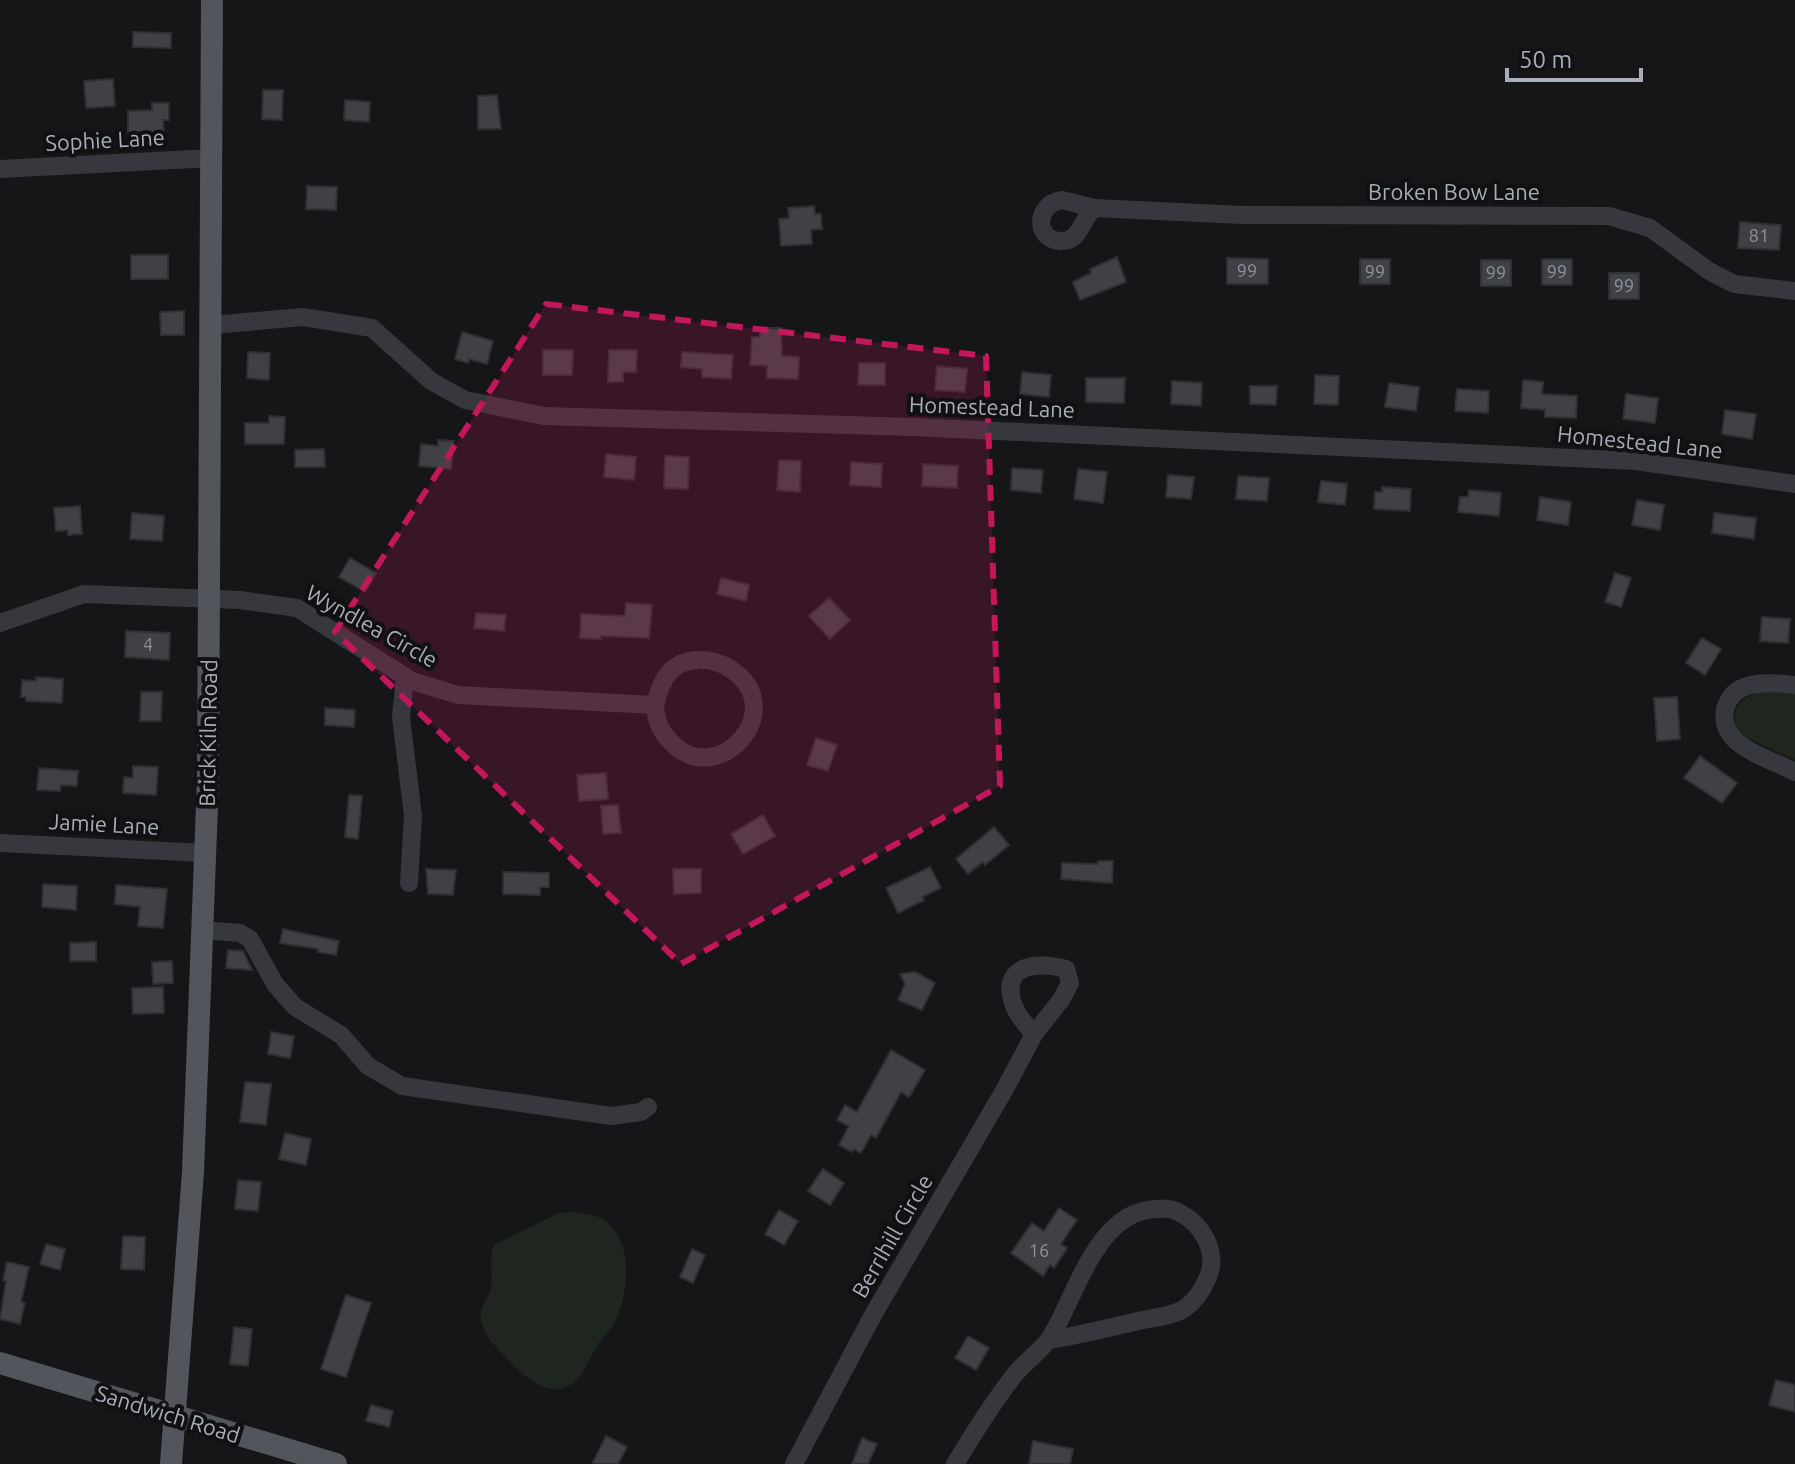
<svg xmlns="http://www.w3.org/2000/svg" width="1795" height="1464" font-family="Ubuntu,sans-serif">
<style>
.green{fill:#1e261f}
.building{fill:#404145;stroke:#303034;stroke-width:2}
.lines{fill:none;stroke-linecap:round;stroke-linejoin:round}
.minor{stroke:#37383d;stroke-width:18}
.major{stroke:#53555c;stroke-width:22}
.marked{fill:#c2185b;fill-opacity:0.2;stroke:#c2185b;stroke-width:6;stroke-dasharray:16 10;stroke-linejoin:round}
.labels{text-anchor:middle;stroke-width:8;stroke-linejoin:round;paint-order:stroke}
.number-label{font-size:18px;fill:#8e929b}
.street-label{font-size:22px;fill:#a8adb8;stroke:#111113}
</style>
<rect width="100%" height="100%" fill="#161618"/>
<!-- green -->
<g class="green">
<path d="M1766,691L1795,694V760L1747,738L1735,728C1731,705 1744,695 1766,691Z"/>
<path d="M572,1212C583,1214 598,1214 607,1222C633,1244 629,1291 616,1320C612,1329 604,1335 598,1344C587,1361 581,1390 554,1389C534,1389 513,1365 500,1351C488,1338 474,1322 484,1303C487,1297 491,1294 491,1287C493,1271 488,1260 494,1245L559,1213Z"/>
</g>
<!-- building -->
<g class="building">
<path d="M133,32L171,33V48L133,47Z"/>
<path d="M113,79L115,106L86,108L84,81Z"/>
<path d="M263,90H283L282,120L262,119Z"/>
<path d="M497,95L501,129H478V96Z"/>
<path d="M345,100L370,102L369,122L344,120Z"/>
<path d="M152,103H169V120H163L164,132L128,133V111L152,110Z"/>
<path d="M307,186L337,187L336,210L306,209Z"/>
<path d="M814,206L815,214H821L822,229L811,230L812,244L781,246L779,219L789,218L788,208Z"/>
<path d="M1740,222L1781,225L1779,250L1738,248Z"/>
<rect x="131" y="255" width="37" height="24"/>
<path d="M1117,257L1126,282L1080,300L1073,282L1091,273L1090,269Z"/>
<path d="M1227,258L1268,259V284H1227Z"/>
<rect x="1360" y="259" width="30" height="25"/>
<rect x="1542" y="259" width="30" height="26"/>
<rect x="1481" y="260" width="30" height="26"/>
<rect x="1609" y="273" width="30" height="26"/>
<path d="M184,311V335H161L160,312Z"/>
<path d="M760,328H781L782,356L799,357L798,379L767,378V366L750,365L752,337H760Z"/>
<path d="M462,332L493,341L487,364L469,359L468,363L455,359Z"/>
<path d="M543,350H573L572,375H543Z"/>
<path d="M609,350H637L636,372H623V382H608Z"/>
<path d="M248,352L270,353L269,380L247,378Z"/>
<path d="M682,352L733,355L731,379L702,377V369L681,367Z"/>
<path d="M859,363H885V385H858Z"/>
<path d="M937,366L967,369L965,392L935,390Z"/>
<path d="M1022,372L1051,375L1049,397L1020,394Z"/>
<path d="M1315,375L1339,376L1338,405L1314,404Z"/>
<path d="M1086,378H1125L1124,403L1086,402Z"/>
<path d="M1523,380L1543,382L1542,394L1577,396L1576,418L1545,417V410L1521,408Z"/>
<path d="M1172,381L1202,383L1201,406L1171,404Z"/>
<path d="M1389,383L1419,387L1416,411L1385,407Z"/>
<path d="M1250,386H1277L1276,405L1250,404Z"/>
<path d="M1457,389L1489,391L1488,413L1455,411Z"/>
<path d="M1626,394L1658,398L1655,423L1623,419Z"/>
<path d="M1725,410L1756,414L1752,439L1722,434Z"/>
<path d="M269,416L285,417L284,444H245V423H269Z"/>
<path d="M438,440L454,441L451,469L419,466L421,444L438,446Z"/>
<path d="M324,449L325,467H295V450Z"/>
<path d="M606,454L636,457L634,480L604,477Z"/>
<path d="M665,456L689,457L688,489L664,488Z"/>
<path d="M779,460L801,461L800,492L777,490Z"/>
<path d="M851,462L882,464L881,487L850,485Z"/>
<path d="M923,464L958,466L957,488L922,486Z"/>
<path d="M1012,468L1043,470L1041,493L1011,490Z"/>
<path d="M1078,469L1107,472L1103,503L1074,499Z"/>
<path d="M1168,475L1194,477L1191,499L1166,497Z"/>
<path d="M1238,476L1269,478L1267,501L1236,499Z"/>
<path d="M1321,481L1347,484L1345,505L1318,502Z"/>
<path d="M1382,487L1411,489L1410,511L1374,509L1375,492H1382Z"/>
<path d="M1469,490L1501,493L1499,516L1458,512L1460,497H1468Z"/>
<path d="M1540,497L1571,502L1568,525L1537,520Z"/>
<path d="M1637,500L1664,505L1660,530L1632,525Z"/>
<path d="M80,506L82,534L68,535V530L56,531L54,508Z"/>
<path d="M132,513L164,516L162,541L130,539Z"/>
<path d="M1714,513L1756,518L1754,539L1712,533Z"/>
<path d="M350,558L376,573L365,592L339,577Z"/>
<path d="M1615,573L1631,578L1621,607L1605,602Z"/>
<path d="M721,578L749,585L746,601L717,594Z"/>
<path d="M829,598L850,620L830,639L809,616Z"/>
<path d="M626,603L652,605L649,638L601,636V639L580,638L581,614L625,616Z"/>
<path d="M476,613L506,615L504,631L474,628Z"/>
<path d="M1762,617L1790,619L1788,643L1760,641Z"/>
<path d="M126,631L170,633L169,660L125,657Z"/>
<path d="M1702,638L1721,649L1705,675L1686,663Z"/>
<path d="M36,677L63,679L62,703L26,701V697H21L22,680L36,681Z"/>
<path d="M141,692H162L161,721H140Z"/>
<path d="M1677,697L1680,739L1657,741L1654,698Z"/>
<path d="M325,708L355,710L354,727L325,725Z"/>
<path d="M816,738L837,745L828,771L807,765Z"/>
<path d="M1700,756L1737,783L1722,803L1684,778Z"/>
<path d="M133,766L158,767L156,795L123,793L124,777L133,778Z"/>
<path d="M39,768L78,771L77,786L61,785L60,791L37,790Z"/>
<path d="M606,773L608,799L579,801L577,775Z"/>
<path d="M349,795L362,796L358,839L345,837Z"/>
<path d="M618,805L621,833L603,834L601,806Z"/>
<path d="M763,815L775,836L743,854L731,834Z"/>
<path d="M994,827L1009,845L985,865L983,862L968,874L956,859Z"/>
<path d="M1098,861H1113L1112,883L1061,879L1062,863L1098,864Z"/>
<path d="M930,867L941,888L922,897L924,900L898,913L886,888Z"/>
<path d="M426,869L456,870L453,895L428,894Z"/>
<path d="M673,869H701V893L674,894Z"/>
<path d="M503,872L549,873V887H540V895L503,894Z"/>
<path d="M43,884L77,886L76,910L42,907Z"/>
<path d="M116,885L167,889L163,928L138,926L140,907L115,904Z"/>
<path d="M283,929L339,941L336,955L318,952V949L280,943Z"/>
<path d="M96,942V961H70V943Z"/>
<path d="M228,950L243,951L252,970L226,968Z"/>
<path d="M172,961L173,983L153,984L152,962Z"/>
<path d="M915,972L935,983L922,1010L898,1000L905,984L900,974Z"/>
<path d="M163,987L164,1013L133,1014L132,988Z"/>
<path d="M271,1032L294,1036L290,1058L268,1054Z"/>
<path d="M891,1050L925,1070L909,1097L901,1092L876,1138L871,1135L861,1153L854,1149L852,1152L839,1145L849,1126L837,1120L845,1105L857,1112Z"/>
<path d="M245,1082L271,1084L266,1125L240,1122Z"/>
<path d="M285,1133L311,1139L306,1165L279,1159Z"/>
<path d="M823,1169L844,1183L830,1205L808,1191Z"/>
<path d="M238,1180L261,1182L258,1211L235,1209Z"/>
<path d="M1059,1208L1077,1220L1061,1244L1067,1248L1054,1268L1050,1265L1043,1276L1011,1253L1032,1223L1044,1231Z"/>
<path d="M779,1210L798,1221L784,1245L765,1234Z"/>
<path d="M123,1236L145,1237L144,1270L121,1269Z"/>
<path d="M46,1244L65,1249L60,1270L40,1264Z"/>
<path d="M692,1249L705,1255L693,1283L680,1277Z"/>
<path d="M7,1262L29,1267L21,1302L25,1303L20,1324L0,1319L6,1281L3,1280Z"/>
<path d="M346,1295L371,1303L346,1377L321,1369Z"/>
<path d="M234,1327L252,1329L248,1366L230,1364Z"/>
<path d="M968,1336L989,1348L976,1370L955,1358Z"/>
<path d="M1776,1380L1795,1385V1412L1769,1405Z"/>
<path d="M371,1405L393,1411L389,1427L366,1421Z"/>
<path d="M606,1436L627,1447L618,1464H592Z"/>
<path d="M862,1438L877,1444L868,1464H852Z"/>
<path d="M1033,1441L1073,1449L1070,1464H1029Z"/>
</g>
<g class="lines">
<!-- minor -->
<g class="minor">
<path d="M0,169L213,158"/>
<path d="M1062,200L1094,208C1082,218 1080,243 1060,241C1034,239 1035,204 1062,200Z"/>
<path d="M1094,208L1242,215L1609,216L1650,228L1709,271L1734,284L1795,291"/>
<path d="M212,325L303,317L372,328L431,381L465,400L544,416L914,427L1636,461L1795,484"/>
<path d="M0,623L84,594L240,600L297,608L412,681L458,695L655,705C656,722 661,732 672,743C717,790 791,711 732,670C711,655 675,655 663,682C659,689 657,698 655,705"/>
<path d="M405,677L401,717L413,816L409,883"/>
<path d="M1795,685C1771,682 1732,678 1725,710C1723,720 1726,731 1734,739C1749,754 1776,762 1795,772"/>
<path d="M0,843L205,853"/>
<path d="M202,930L240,933L250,939L275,984L295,1007L341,1035L368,1066L402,1086L611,1116L641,1112L648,1107"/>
<path d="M794,1464L873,1315L1005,1089L1034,1034L1061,1000L1070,983L1066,969C1035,960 997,966 1015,1008C1019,1018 1027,1026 1034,1034"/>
<path d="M955,1464C974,1433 993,1402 1016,1373C1026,1361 1041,1351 1050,1338C1076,1297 1096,1210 1157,1209C1164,1208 1174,1209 1180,1213C1196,1221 1209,1238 1211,1256C1214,1274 1197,1303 1180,1311C1167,1317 1152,1318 1138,1321C1109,1328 1079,1335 1049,1340"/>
</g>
<!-- major -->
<g class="major">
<path d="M0,1363L336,1464"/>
<path d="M171,1464L193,1172L208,779L212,0"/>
</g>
</g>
<!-- marked area -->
<path class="marked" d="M546,304L986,356L1000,786L681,964L335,632Z"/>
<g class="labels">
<!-- number labels -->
<g class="number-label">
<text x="1759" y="242">81</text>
<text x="1247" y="277">99</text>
<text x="1375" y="278">99</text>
<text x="1557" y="278">99</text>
<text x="1496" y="279">99</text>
<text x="1624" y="292">99</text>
<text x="148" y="651">4</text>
<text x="1039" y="1257">16</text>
</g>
<!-- street labels -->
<g class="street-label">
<text transform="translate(105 140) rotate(-3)" y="8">Sophie Lane</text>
<text x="1454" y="200">Broken Bow Lane</text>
<text transform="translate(992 407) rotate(2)" y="8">Homestead Lane</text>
<text transform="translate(1640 442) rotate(6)" y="8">Homestead Lane</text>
<text transform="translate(372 626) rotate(29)" y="8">Wyndlea Circle</text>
<text transform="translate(208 733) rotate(-89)" y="8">Brick Kiln Road</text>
<text transform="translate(104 824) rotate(3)" y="8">Jamie Lane</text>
<text transform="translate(892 1236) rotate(-60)" y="8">BerrIhill Circle</text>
<text transform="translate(168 1414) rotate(17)" y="8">Sandwich Road</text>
</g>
</g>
<!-- scale -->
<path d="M1507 68v12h134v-12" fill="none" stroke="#a8adb8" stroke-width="4"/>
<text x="1519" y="68" font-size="24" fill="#a8adb8" stroke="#111113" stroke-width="6" paint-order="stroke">50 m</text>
</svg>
